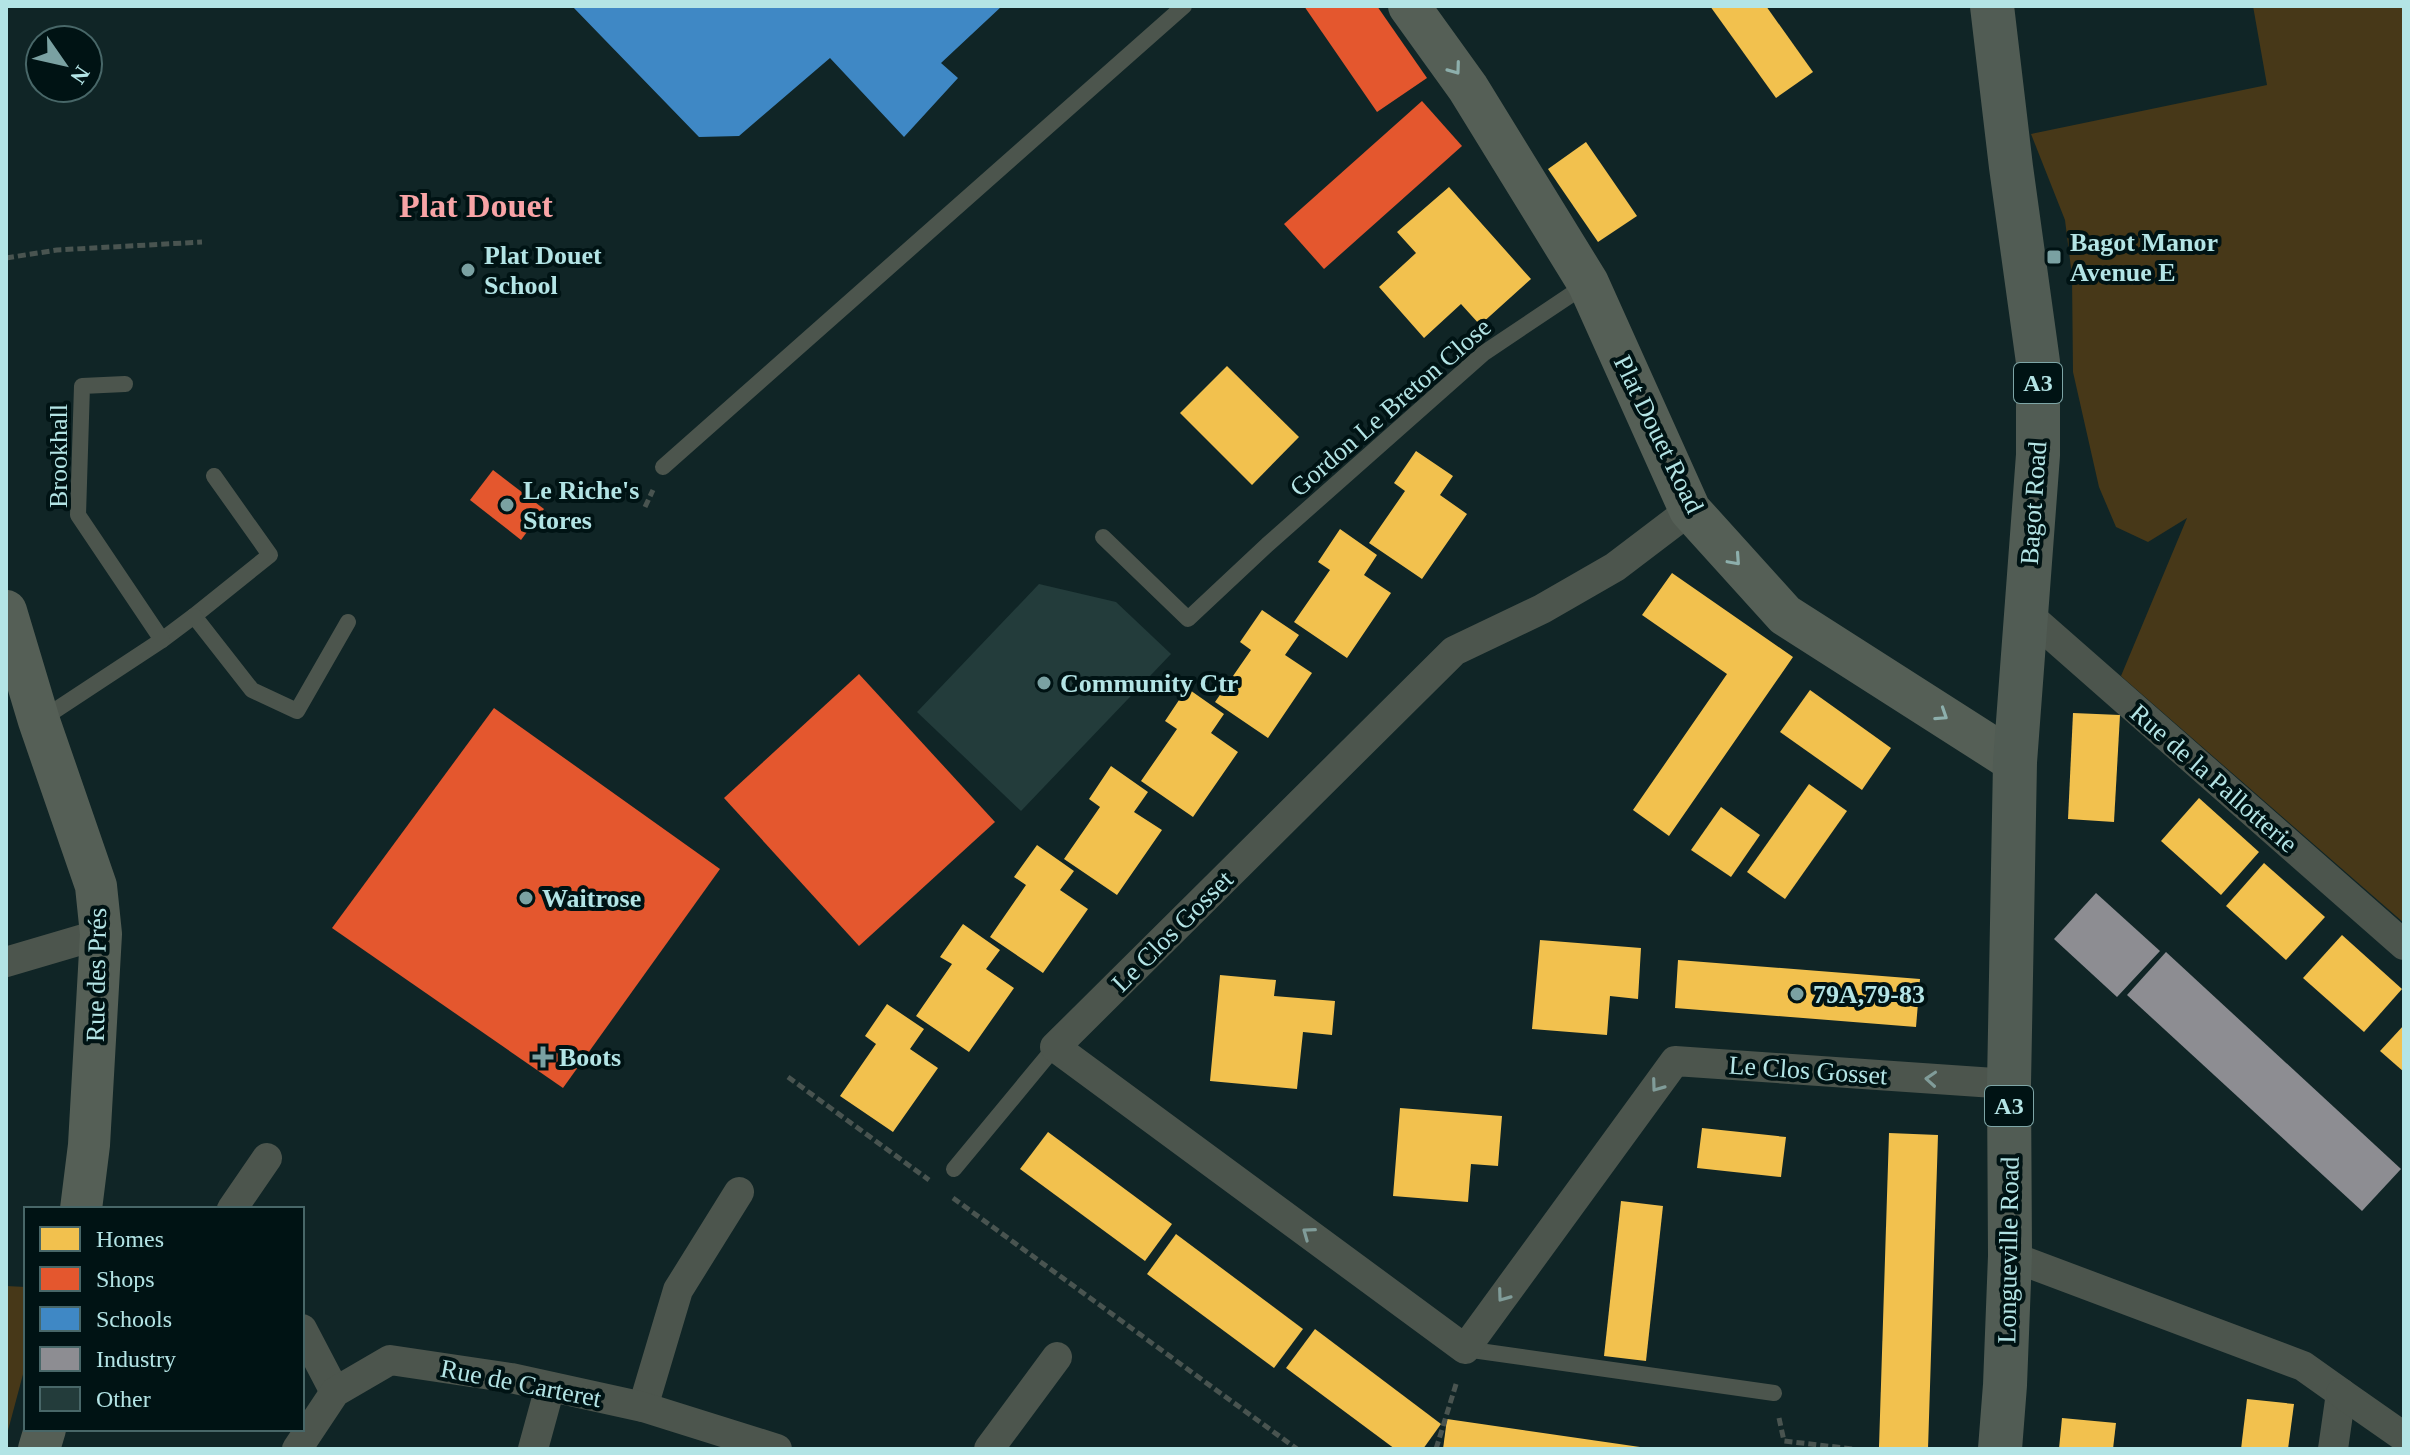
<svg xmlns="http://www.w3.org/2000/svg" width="2410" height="1455" font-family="Georgia,serif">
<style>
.green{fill:#473818}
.homes{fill:#f2c14e}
.shops{fill:#e4572e}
.schools{fill:#3f88c5}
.industry{fill:#8d8d92}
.building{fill:#233c3b}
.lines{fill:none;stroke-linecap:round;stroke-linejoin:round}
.path{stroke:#495450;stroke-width:5;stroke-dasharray:8 4;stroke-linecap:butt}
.lane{stroke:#4c554d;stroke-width:16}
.street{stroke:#4c554d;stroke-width:30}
.secondary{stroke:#555f56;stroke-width:42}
.primary{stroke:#515c54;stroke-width:44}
.oneway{stroke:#8dafac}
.oneway2{stroke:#809c99}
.poi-dot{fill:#7aa1a2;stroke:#001314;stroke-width:3}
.labels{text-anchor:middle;stroke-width:8;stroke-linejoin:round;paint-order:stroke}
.shield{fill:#001314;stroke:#7da5a6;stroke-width:2}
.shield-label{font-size:24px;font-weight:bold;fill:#b3e4e5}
.poi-label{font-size:26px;font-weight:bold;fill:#b3e4e5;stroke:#001314;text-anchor:start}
.street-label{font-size:26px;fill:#b3e4e5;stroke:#001314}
.district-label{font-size:34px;font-weight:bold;fill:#f8a4a6;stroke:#001314}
</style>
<rect width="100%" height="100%" fill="#102526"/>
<!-- green -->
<g class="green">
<path d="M2253,6H2404V923L2121,676L2187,518L2148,542L2116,527L2099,487L2073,372L2072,276L2065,220L2031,134L2267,85Z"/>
<path d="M6,1286L26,1287V1363L6,1438Z"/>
</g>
<!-- homes -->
<g class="homes">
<path d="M1710,6H1766L1813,72L1776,98Z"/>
<path d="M1586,142L1637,216L1598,242L1548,169Z"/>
<path d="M1449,187L1531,279L1480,325L1461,304L1424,338L1379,287L1416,253L1397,232Z"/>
<path d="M1227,366L1299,437L1252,485L1180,413Z"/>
<path d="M1416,451L1453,476L1440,495L1467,514L1422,579L1369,543L1405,491L1394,483Z"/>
<path d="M1340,529L1377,555L1364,575L1391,593L1347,658L1294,622L1330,570L1318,562Z"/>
<path d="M1672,573L1793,657L1669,836L1633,810L1727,674L1642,615Z"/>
<path d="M1262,610L1299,635L1285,655L1312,673L1268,738L1215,702L1251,650L1240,642Z"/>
<path d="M1187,688L1224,714L1211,733L1238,752L1193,817L1141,781L1177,729L1165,721Z"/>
<path d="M1810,690L1891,748L1862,790L1780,732Z"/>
<path d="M2073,713L2120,715L2114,822L2068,819Z"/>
<path d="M1111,766L1148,792L1134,812L1162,830L1117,895L1064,859L1100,807L1089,799Z"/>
<path d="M1809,784L1847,811L1785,899L1747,872Z"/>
<path d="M2199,798L2259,852L2221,895L2161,841Z"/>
<path d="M1721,807L1760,835L1731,877L1691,850Z"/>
<path d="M1037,845L1074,871L1060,890L1088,909L1043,973L990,937L1026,885L1014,877Z"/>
<path d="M2264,863L2325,917L2286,960L2226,906Z"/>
<path d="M963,924L1000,950L986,969L1014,988L969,1052L916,1016L952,964L940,957Z"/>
<path d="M2342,935L2402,989L2364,1032L2303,978Z"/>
<path d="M1540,940L1641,948L1638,999L1610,996L1607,1035L1532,1029Z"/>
<path d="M1678,960L1920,979L1916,1027L1675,1008Z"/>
<path d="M1220,975L1276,980L1274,996L1335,1001L1332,1035L1303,1032L1297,1089L1210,1081Z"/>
<path d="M887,1004L924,1029L910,1049L938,1068L893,1132L840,1096L876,1044L865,1036Z"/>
<path d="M2404,1025V1072L2380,1051Z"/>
<path d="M1400,1108L1502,1116L1498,1166L1471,1164L1468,1202L1393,1196Z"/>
<path d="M1702,1128L1786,1137L1781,1177L1697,1168Z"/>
<path d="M1048,1132L1172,1224L1145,1261L1020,1169Z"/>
<path d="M1889,1133L1938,1135L1928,1449L1879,1447Z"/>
<path d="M1621,1201L1663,1206L1646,1361L1604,1356Z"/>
<path d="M1176,1234L1303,1329L1274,1368L1147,1274Z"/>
<path d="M1315,1329L1441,1424L1423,1449H1395L1286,1368Z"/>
<path d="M2247,1399L2294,1404L2288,1449H2241Z"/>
<path d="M2062,1418L2116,1423L2113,1449H2059Z"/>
<path d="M1447,1419L1640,1447V1449H1443Z"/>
</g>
<!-- shops -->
<g class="shops">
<path d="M1304,6H1377L1427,78L1377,112Z"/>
<path d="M1422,101L1462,146L1324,269L1284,224Z"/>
<path d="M493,470L544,509L521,540L470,500Z"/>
<path d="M859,674L995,822L859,946L724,798Z"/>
<path d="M494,708L720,869L563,1088L332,928Z"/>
</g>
<!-- schools -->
<path class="schools" d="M572,6H1002L941,63L958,78L904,137L830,58L739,136L699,137Z"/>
<!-- industry -->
<g class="industry">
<path d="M2096,893L2160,951L2117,997L2054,939Z"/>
<path d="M2166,952L2401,1169L2362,1211L2127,995Z"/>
</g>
<!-- building -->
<path class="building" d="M1039,584L1116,602L1171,654L1021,811L917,712Z"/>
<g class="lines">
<!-- path -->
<g class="path">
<path d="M6,258L57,250L202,242"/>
<path d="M645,507L653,490"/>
<path d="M788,1077L929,1180"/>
<path d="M953,1198L1297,1449"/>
<path d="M1779,1418L1784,1441L1853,1449"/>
<path d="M1436,1449L1457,1381"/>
</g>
<!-- lane -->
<g class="lane">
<path d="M663,467L1184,6"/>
<path d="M1103,537L1188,619L1267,545L1484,353L1587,284"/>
<path d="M194,616L270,555L214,476"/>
<path d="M162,640L194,616L252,690L297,711L348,622"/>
<path d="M39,721L162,640L78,515L82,386L125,384"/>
<path d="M954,1169L1055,1047"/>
<path d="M1465,1349L1774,1393"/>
</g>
<!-- street -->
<g class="street">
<path d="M1690,510L1615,567L1542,609L1454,651L1055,1047L1465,1349L1675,1061L2009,1084"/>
<path d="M2025,612L2404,945"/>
<path d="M6,962L101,934"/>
<path d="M232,1209L267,1158"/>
<path d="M2010,1256L2303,1366L2341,1393L2333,1449"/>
<path d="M302,1329L335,1392"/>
<path d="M2341,1393L2404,1437"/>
<path d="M643,1407L678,1290L739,1192"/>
<path d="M297,1449L335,1392L390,1360L511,1378L643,1407L777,1449"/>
<path d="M533,1449L550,1387"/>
<path d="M989,1449L1057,1357"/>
</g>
<!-- secondary -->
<g class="secondary">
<path d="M1409,6L1468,88L1588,283L1690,510L1785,615L2015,762"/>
<path d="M6,611L39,721L96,886L101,934L89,1145L81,1209"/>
<path d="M39,1449L45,1429"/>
</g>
<!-- primary -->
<path class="primary" d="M1992,6L2011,167L2038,362V455L2015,762L2009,1084L2010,1256L2005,1385L2000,1449"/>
</g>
<!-- one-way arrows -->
<defs><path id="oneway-chevron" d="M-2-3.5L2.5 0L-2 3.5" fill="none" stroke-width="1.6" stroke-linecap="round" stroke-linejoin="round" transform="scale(2)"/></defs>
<g class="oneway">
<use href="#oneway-chevron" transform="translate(1455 69) rotate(54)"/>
<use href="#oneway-chevron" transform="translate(1735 560) rotate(48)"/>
<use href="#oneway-chevron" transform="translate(1942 715) rotate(33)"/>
</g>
<g class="oneway2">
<use href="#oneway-chevron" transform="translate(1931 1079) rotate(-176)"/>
<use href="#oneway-chevron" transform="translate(1657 1086) rotate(126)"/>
<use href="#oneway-chevron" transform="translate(1308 1233) rotate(-144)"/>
<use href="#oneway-chevron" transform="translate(1503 1296) rotate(126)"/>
</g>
<!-- markers -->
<g class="poi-dot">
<rect x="2046" y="249" width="16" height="16" rx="4"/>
<circle cx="468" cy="270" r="8"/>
<circle cx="507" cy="505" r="8"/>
<circle cx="1044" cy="683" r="8"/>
<circle cx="526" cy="898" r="8"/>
<circle cx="1797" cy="994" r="8"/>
<path d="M539 1045h8v8h8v8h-8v8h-8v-8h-8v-8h8z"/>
</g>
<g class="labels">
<!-- shield labels -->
<g class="shield">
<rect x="2014" y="363" width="48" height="40" rx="6"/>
<rect x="1985" y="1086" width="48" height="40" rx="6"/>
</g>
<g class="shield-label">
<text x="2038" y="391">A3</text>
<text x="2009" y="1114">A3</text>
</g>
<!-- poi labels -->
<g class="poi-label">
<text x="2070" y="251">Bagot Manor<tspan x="2070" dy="30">Avenue E</tspan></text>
<text x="484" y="264">Plat Douet<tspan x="484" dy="30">School</tspan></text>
<text x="523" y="499">Le Riche's<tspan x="523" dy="30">Stores</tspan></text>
<text x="1060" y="692">Community Ctr</text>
<text x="542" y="907">Waitrose</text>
<text x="1813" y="1003">79A,79-83</text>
<text x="559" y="1066">Boots</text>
</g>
<!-- street labels -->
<g class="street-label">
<text transform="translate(1390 407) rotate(-41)" y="9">Gordon Le Breton Close</text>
<text transform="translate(1659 434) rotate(64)" y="9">Plat Douet Road</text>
<text transform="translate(58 456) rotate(-90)" y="9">Brookhall</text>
<text transform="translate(2033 503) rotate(-86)" y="9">Bagot Road</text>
<text transform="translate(2214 778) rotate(41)" y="9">Rue de la Pallotterie</text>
<text transform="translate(1172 931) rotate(-45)" y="9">Le Clos Gosset</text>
<text transform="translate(96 975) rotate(-89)" y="9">Rue des Prés</text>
<text transform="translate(1808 1070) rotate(4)" y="9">Le Clos Gosset</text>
<text transform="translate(2008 1250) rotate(-89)" y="9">Longueville Road</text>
<text transform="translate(521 1383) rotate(11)" y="9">Rue de Carteret</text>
</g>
<!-- district labels -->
<g class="district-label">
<text x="476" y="217">Plat Douet</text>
</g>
</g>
<!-- border -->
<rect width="2410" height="1455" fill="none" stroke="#b3e4e5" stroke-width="16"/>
<!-- legend -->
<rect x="24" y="1207" width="280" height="224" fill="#001314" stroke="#486768" stroke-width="2"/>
<rect x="40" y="1227" width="40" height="24" fill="#f2c14e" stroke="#486768" stroke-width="2"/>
<text x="96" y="1247" font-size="24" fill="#b3e4e5">Homes</text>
<rect x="40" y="1267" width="40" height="24" fill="#e4572e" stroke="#486768" stroke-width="2"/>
<text x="96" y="1287" font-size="24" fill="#b3e4e5">Shops</text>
<rect x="40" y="1307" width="40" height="24" fill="#3f88c5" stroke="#486768" stroke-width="2"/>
<text x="96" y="1327" font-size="24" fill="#b3e4e5">Schools</text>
<rect x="40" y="1347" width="40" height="24" fill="#8d8d92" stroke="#486768" stroke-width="2"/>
<text x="96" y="1367" font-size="24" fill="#b3e4e5">Industry</text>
<rect x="40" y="1387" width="40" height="24" fill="#233c3b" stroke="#486768" stroke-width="2"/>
<text x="96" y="1407" font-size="24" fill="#b3e4e5">Other</text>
<!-- north arrow -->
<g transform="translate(64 64) rotate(124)"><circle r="38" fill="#001314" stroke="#486768" stroke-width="2"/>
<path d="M0-6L14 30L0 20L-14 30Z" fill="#7aa1a2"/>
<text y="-12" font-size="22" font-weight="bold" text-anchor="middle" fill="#b3e4e5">N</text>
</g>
</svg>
